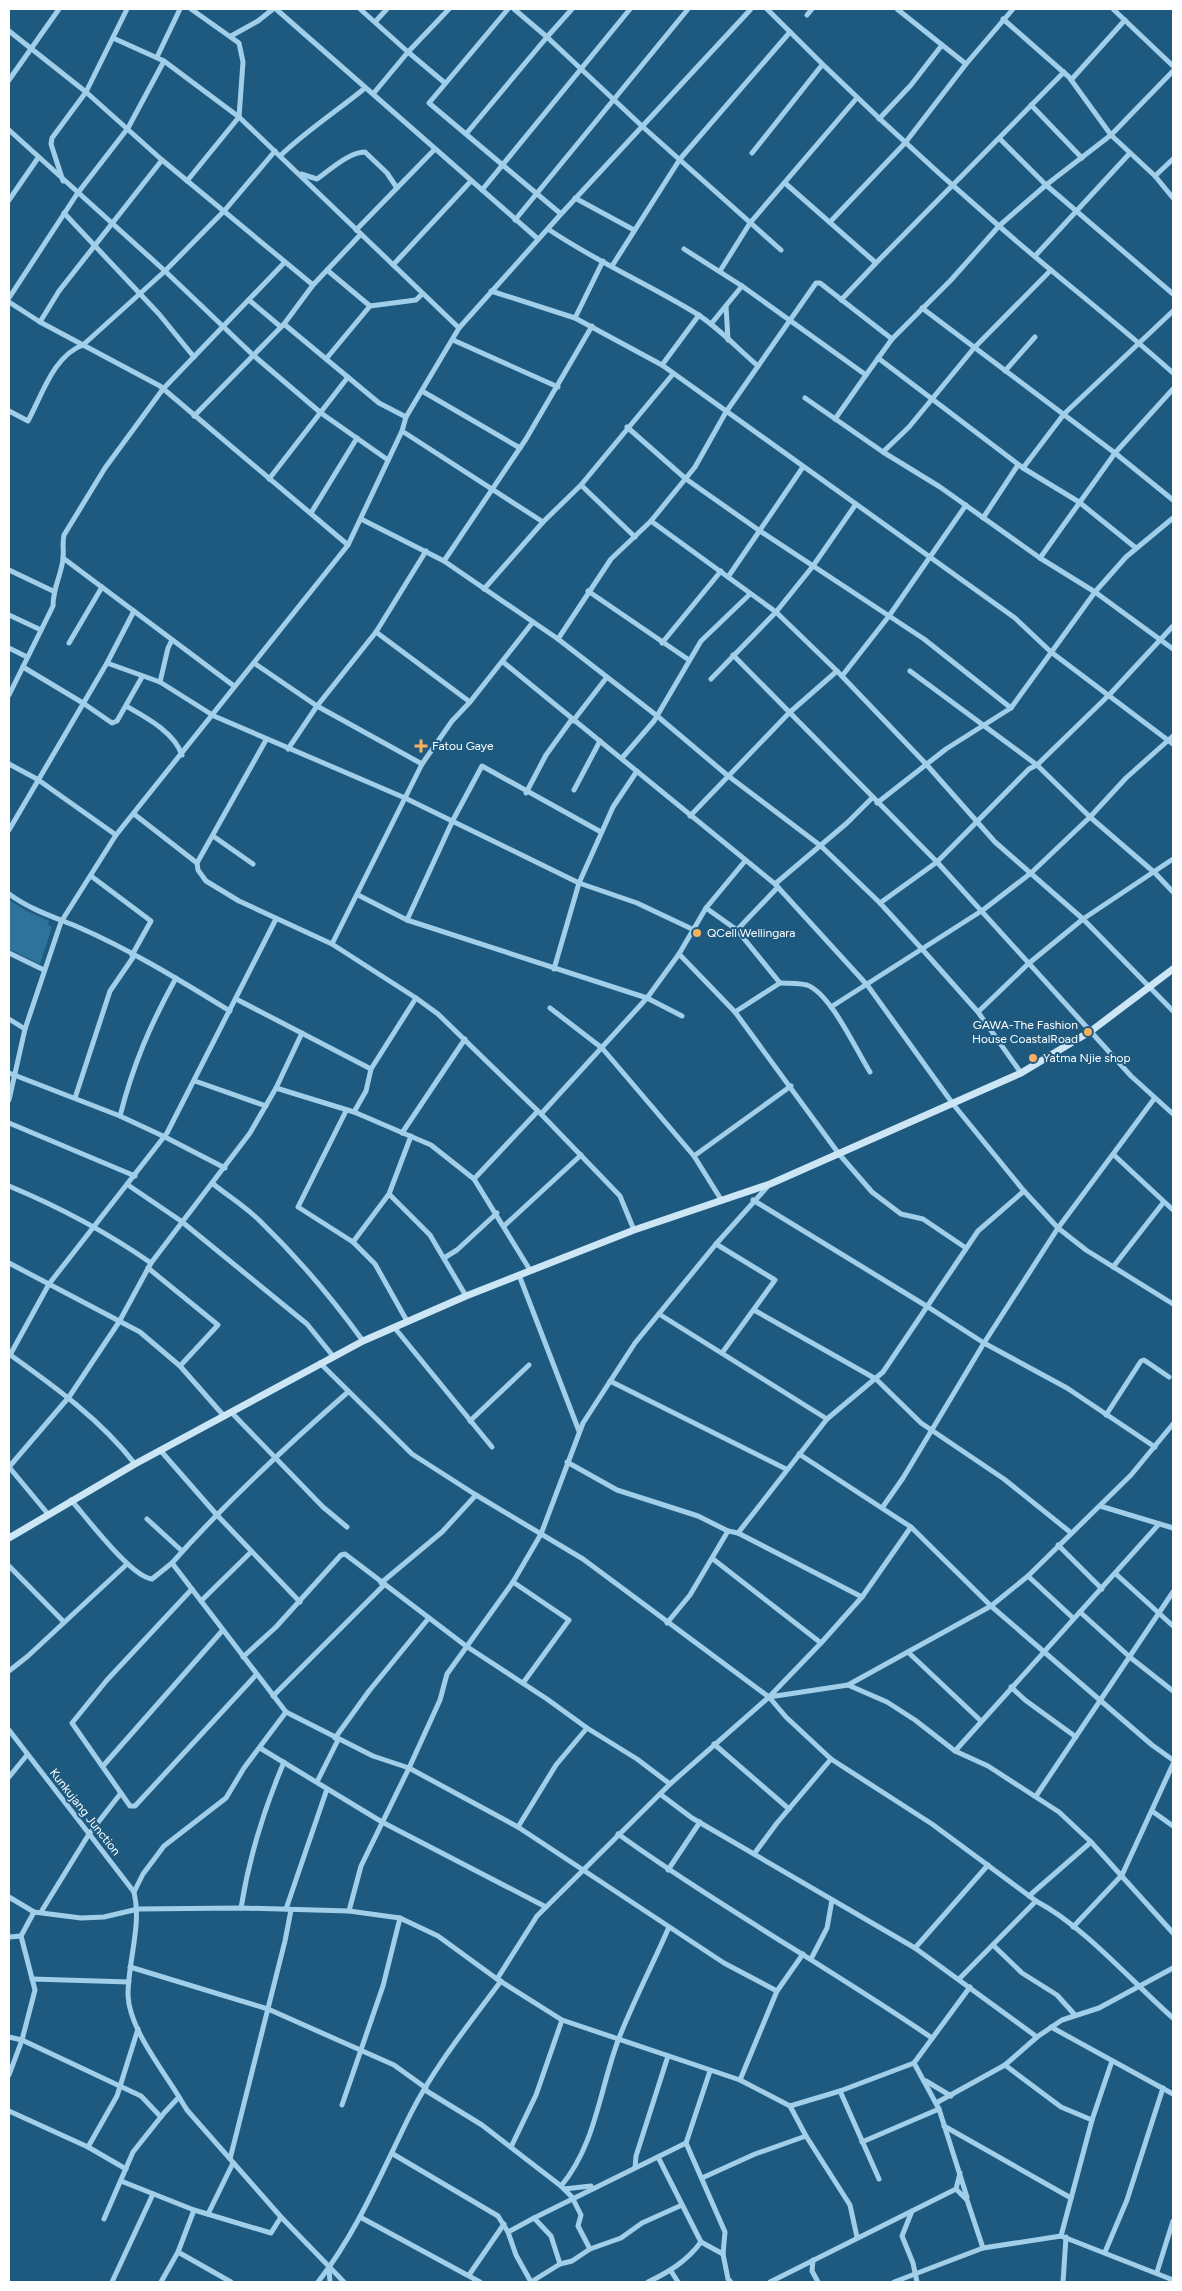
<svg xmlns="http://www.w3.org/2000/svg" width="1182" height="2291" font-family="Figtree,sans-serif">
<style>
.green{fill:#2d739b}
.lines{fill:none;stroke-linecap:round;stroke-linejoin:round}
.street{stroke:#a1cee8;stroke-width:5}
.secondary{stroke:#cce6f6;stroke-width:7}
.poi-dot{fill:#f7b060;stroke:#1e5a7f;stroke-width:2}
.labels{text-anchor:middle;stroke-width:4;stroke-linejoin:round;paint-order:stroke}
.poi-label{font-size:12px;fill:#fff;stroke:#1e5a7f;text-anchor:start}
.street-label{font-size:12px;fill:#fff;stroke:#1e5a7f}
</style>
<rect width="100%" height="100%" fill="#1e5a7f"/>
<!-- green -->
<path class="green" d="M9,900L25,910L49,921L48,925L52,927L40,964L9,949Z"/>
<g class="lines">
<!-- street -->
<g class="street">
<path d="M276,9L538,239"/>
<path d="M360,9L408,52L373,94"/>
<path d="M508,9L429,103L561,214"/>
<path d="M514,9L547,37L572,9"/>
<path d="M767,9C842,85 919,157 999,226C1056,276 1116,322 1173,373"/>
<path d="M897,9L966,64"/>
<path d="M1113,9L1173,66"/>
<path d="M807,15L812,9"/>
<path d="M1003,19L1069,77L1111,135L1155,176L1173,198"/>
<path d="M375,22L387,9"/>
<path d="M9,31L86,92L162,160L313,285"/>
<path d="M231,36L258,21L273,9"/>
<path d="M113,38L164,61L239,117L459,328"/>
<path d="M157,57L180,9"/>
<path d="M9,80L59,9"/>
<path d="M1071,80L1125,20"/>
<path d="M445,83L408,52L449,9"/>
<path d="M1031,105L1082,158"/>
<path d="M879,119L911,85L942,45"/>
<path d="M9,130L165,271L253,355L321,413L388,460"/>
<path d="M466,134L547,37L643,127L781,250"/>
<path d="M1000,139L1046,185L1173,294"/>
<path d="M752,153L822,65"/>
<path d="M280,156C306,131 337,111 365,88"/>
<path d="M301,174L317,179C330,170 349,152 365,152L387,173L397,188"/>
<path d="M1155,176L1173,159"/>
<path d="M63,181L51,144L52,138L86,92L127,9"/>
<path d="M187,181L239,117L243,62L239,43L191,9"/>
<path d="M785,183L876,263L1064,72"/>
<path d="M482,190L630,9"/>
<path d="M575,198L634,230"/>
<path d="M9,200L38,158"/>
<path d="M64,213L159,314L194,357"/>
<path d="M515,220L688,9"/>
<path d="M830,222L905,143L966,64L1013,9"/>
<path d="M548,229C595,261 648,284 697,314C719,328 738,349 758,366"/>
<path d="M356,230L435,149"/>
<path d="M684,249L742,286L866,375L835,419"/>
<path d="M1035,256L1130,153"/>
<path d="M393,265L471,181"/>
<path d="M612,266L680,159L790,32"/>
<path d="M327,270L370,306"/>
<path d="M720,271L750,223L856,99"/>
<path d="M491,291L575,318L662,365L1015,618L1051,652L1173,744"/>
<path d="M9,298L77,194L128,128L164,61"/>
<path d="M249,300L281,327"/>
<path d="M841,300L876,263"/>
<path d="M9,302L40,322L160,386L348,545"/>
<path d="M726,306L728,340"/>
<path d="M922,308L1115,453L1040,558"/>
<path d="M575,318L603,261"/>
<path d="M40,322L59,291L162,160"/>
<path d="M284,324L379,403L406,417"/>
<path d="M711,324L742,286"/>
<path d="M453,340L558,387"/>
<path d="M878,358L1023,468L1079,502L1136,548"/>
<path d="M326,359L370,306L416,300L422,294"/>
<path d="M662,365L699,315"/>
<path d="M1005,371L1035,337"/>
<path d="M866,375L892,339L951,280L999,226L1046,185L1111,135L1173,71"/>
<path d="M1173,389L1115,453L1173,500"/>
<path d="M422,391L520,448"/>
<path d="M805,398L883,452L940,487L1040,558L1095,592L1173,649"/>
<path d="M9,411L28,421C42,395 54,355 83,345L165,271L225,210L275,151"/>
<path d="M194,416L284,324L313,285L361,234"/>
<path d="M627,427L686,479L760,531L924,639L1011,708"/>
<path d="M402,431L543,522"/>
<path d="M883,452L909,427L974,348L1051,270"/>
<path d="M1023,468L1064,414L1173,311"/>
<path d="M269,479L348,377"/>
<path d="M581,485L635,537"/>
<path d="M311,513L357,438"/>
<path d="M983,518L1018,465"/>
<path d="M361,519L444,561L558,639L656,715L727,775L821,846L880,903L922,949L978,1012L1021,1073"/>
<path d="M651,521L776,612L837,671L926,764L995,842L1083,919L1173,1011"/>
<path d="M63,558L234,686"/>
<path d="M444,561L526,439L592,326"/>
<path d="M9,570L53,591"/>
<path d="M728,577L803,467"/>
<path d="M484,589L543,522L581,485L673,374"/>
<path d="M588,591L689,660"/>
<path d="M9,615L41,630"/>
<path d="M376,632L470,702"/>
<path d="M558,639L611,559L651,521L695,467L726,412L816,283H820L892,339"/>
<path d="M69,643L102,587"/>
<path d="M662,643L721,571"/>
<path d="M9,648L27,657"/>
<path d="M733,655L937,862L1029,769L1037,765L1110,694L1173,626"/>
<path d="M503,662L775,884L868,986L953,1104L1024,1191L1058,1228L1086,1250L1173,1304"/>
<path d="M107,663L160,682L214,716L405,798L579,883L637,903L692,929"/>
<path d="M254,663L317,706L422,764"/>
<path d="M23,667L83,703L112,723L117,721L142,677"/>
<path d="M910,671L1037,765L1090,817L1155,873L1173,892"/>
<path d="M842,676L889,616L966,505"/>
<path d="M711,679L776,612L813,566L856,504"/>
<path d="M160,682L168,648L172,640"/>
<path d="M9,695L53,606C53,587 61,576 63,559C64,550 62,544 64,535L105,468L163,389L285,262"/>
<path d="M126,706C147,718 174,732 182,755"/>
<path d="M573,721L607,677"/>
<path d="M288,749L317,706L376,632L426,551"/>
<path d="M622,758L654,721L701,641L750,594"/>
<path d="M9,764L37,779L116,835"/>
<path d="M574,790L600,741"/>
<path d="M526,793L546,755L572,719"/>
<path d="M877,803L946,749L1011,708L1095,592L1126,557L1173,518"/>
<path d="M134,814L197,863L198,870L206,881L239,901L332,944L416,998L438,1014L541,1114L620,1196L634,1230"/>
<path d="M690,816L789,713L837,671"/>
<path d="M9,830L107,663L134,611"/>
<path d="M213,836L253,864"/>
<path d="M197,863L266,740"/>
<path d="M91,876L151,921L132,955"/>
<path d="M775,884L847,823L872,798"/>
<path d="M9,894C31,910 54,917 78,927C131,950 181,981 230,1011"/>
<path d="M358,895L407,920L647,998L682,1016"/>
<path d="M880,903L937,862L1131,1076L1173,1114"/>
<path d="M706,908L737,930L780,983L735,1012"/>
<path d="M407,920L453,820L482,766L601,832"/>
<path d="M737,930L778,887"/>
<path d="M332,944L422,764L452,721L470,702L533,622"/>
<path d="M9,953L44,970"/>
<path d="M679,954L735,1012L839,1154L872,1192L901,1214L923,1219L966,1248"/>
<path d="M554,969L579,883L613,807L637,771"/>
<path d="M780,983C788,983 798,983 807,985C831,994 856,1050 870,1072"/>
<path d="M236,999L371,1069"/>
<path d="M831,1007L983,910L1031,873L1090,817L1126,778L1173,736"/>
<path d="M550,1008L602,1048L694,1156L722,1201"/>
<path d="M978,1012L1028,964L1083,919L1173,859"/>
<path d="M9,1019L25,1029"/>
<path d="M9,1073L120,1116L165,1137L225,1168"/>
<path d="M195,1081L266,1106"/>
<path d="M276,1088L354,1112L431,1145L474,1179L530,1270"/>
<path d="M75,1098L110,991L134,956"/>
<path d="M9,1100L25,1029L61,922L116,835L348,545L402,431L406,417L459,328L561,214L751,9"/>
<path d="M346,1111L298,1207L353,1242L375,1264L407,1321"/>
<path d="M354,1112L366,1091L371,1069L416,998"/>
<path d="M541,1114L647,998L679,954L706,908L745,861"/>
<path d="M120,1116C133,1065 150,1025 176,978"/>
<path d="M9,1123L135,1176"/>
<path d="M402,1133L465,1039"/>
<path d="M1114,1155L1173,1210"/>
<path d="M694,1156L791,1086"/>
<path d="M474,1179L538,1111"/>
<path d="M212,1183C228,1196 246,1207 260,1221C298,1258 332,1298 363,1341"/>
<path d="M128,1185L181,1221L307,1324L333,1356"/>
<path d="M9,1186C57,1206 108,1233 151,1263"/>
<path d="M389,1194L430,1235L466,1296"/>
<path d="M753,1200L928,1307L984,1343L1067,1388L1155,1447"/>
<path d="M504,1226L581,1155"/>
<path d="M353,1242L389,1194L411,1136"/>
<path d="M716,1244L775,1280L722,1353"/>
<path d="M444,1258L457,1250L497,1213"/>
<path d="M9,1263L140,1332L180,1366L224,1416"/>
<path d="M1113,1267L1163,1203"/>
<path d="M148,1268L218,1325L180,1366"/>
<path d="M519,1275L579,1431"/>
<path d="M754,1310L876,1379L921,1423L1004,1479L1070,1532"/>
<path d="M659,1314L827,1419"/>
<path d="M394,1327L492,1447"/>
<path d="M9,1354C54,1386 101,1420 135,1464"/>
<path d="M10,1355L49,1284L167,1133L276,919"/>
<path d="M320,1363L412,1454L476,1495L583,1559L769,1697L786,1717L831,1759L932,1824L1036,1901C1085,1927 1131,1981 1173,2018"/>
<path d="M610,1381L786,1469"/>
<path d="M231,1412L323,1507L347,1527"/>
<path d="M1106,1415L1141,1361L1144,1360L1169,1377"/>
<path d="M470,1421L529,1365"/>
<path d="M160,1450L216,1514L300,1602"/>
<path d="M799,1454L911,1527L991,1606L1152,1745L1173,1760"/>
<path d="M567,1462L617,1490L698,1516L728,1531L738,1533L862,1597"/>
<path d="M9,1467L69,1397L119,1322L151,1263L250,1133L276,1088L302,1033"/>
<path d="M9,1467L48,1514"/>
<path d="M71,1500C87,1518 131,1577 152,1579L172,1563L286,1712L373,1756L409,1768L518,1827L724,1963L777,1991"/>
<path d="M1100,1506L1173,1528"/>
<path d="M882,1508L903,1478L984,1343L1058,1228L1154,1099"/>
<path d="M147,1519L182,1551"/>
<path d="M738,1533L827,1419L883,1372L978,1231L1024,1191"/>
<path d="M1058,1545L1102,1589"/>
<path d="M713,1559L821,1643"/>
<path d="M172,1563C227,1501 285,1447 348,1392"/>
<path d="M9,1566L64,1622"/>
<path d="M1116,1574L1173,1626"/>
<path d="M1028,1576L1073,1618"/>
<path d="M513,1582L569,1620L523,1683"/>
<path d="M381,1583L442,1532L476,1495"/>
<path d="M192,1589L107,1680L72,1723L130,1806H135L256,1675"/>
<path d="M201,1601L251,1552"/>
<path d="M1080,1612L1131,1658L1173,1691"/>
<path d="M667,1623L690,1595L728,1531"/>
<path d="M909,1653L981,1721"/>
<path d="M243,1657L276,1627L341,1555L345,1554L466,1646L547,1699L587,1728L637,1759L670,1784"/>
<path d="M9,1671L28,1656L127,1564"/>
<path d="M848,1685L887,1702L915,1720L955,1751L988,1766L1059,1812L1091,1842L1173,1933"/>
<path d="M1011,1687L1025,1700L1076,1737"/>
<path d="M273,1696L384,1585"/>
<path d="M769,1697L848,1685L991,1606L1028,1576L1131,1475L1173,1424"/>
<path d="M9,1730L134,1892C142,1925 128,1961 128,1995C129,2028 162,2069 179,2097L187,2110L281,2217L344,2282"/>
<path d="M335,1738L369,1691L428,1619"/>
<path d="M714,1744L789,1809"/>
<path d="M260,1748L382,1822L546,1907"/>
<path d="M955,1751L1159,1524"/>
<path d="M103,1766L222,1631"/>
<path d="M9,1777L27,1755"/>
<path d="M317,1782L338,1740"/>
<path d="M660,1794L692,1818L915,1948L1037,2037"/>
<path d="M1036,1796L1173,1592"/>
<path d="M1152,1811L1173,1826"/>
<path d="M518,1827L556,1765L587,1728"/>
<path d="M618,1834C720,1907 829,1968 932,2038"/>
<path d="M754,1854L777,1823L831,1759"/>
<path d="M668,1870L700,1822"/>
<path d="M134,1892L143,1874L164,1846L226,1798L244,1768L286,1712"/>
<path d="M1029,1896L1091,1842"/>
<path d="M9,1897L34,1912L81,1918L104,1917L138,1909L241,1908L349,1911L400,1918L438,1936L497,1979L562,2020L740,2080L790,2106L840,2091L914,2063L970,1987"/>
<path d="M241,1908C249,1858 264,1809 284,1762"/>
<path d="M286,1909L327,1789"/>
<path d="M349,1911L361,1866L409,1768L440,1700L447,1674L513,1582L541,1534L583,1423L635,1343L716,1244L768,1186"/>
<path d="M41,1912L89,1834L121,1793"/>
<path d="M1073,1927L1122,1875L1173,1764"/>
<path d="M9,1937L21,1936"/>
<path d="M993,1945L1022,1973L1057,1995L1075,2015"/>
<path d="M915,1948L988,1865"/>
<path d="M811,1959L827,1928L832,1900"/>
<path d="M130,1967L268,2009L394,2065L426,2088"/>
<path d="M32,1979L129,1982"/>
<path d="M497,1979L537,1916L670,1784L769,1697L821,1643L862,1597L911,1527"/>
<path d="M959,1979L1036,1901"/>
<path d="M1051,2027L1173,2094"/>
<path d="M9,2037L22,2040L141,2096L161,2117"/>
<path d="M914,2063L939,2109L967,2197"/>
<path d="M1005,2065L1061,2107L1092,2120"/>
<path d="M9,2075L22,2040L35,1990L21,1936L34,1912"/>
<path d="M740,2080L777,1991L803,1954"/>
<path d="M926,2081L951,2096"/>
<path d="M425,2090L482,2125L561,2186L572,2197L581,2215L578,2226L590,2249"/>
<path d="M840,2091L879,2179"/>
<path d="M936,2103L1005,2065L1037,2037L1062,2020L1099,2008L1173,1968"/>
<path d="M342,2105L383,1986L400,1918"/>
<path d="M790,2106L806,2136L850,2205L857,2237"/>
<path d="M9,2111L88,2147L126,2169"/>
<path d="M944,2126L1071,2198"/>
<path d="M862,2142L939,2109"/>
<path d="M686,2143L725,2232L723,2254L728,2279L731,2282"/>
<path d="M88,2147L117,2096L138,2029"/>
<path d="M511,2147L536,2095L562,2020"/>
<path d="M393,2154L498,2216L508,2232L516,2255L531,2282"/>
<path d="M230,2159L285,1941L291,1910"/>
<path d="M635,2168L636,2156L668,2056"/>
<path d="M702,2178L755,2154L806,2136"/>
<path d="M121,2181L194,2210L271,2233L281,2217"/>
<path d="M561,2186C596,2145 600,2087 619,2038C634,2000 653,1964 669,1927"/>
<path d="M564,2189L591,2186"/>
<path d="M912,2211L902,2236L913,2263L917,2282"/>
<path d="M208,2214L233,2163"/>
<path d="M360,2217L480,2282"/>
<path d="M534,2218L686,2143L710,2071"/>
<path d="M104,2219L133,2152L164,2113L179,2097"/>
<path d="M508,2232L534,2218L551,2236L560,2264"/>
<path d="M1061,2236L1092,2120L1112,2061"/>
<path d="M701,2242L723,2254"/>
<path d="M983,2248L1061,2236L1173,2280"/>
<path d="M178,2252L231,2282"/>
<path d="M1105,2252L1127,2200L1163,2088"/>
<path d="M813,2260L812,2271L818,2282"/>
<path d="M329,2269L330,2282"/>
<path d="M671,2271L678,2282"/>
<path d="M1157,2272L1173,2221"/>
<path d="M469,2275L504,2224"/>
<path d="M112,2282L153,2194"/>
<path d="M161,2282L178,2252L194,2210"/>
<path d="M318,2282C358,2231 382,2171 411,2113C435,2066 469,2024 501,1981"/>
<path d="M531,2282L560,2264L572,2261L590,2249L621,2238L642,2223L682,2205"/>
<path d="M648,2282C669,2272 687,2261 701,2242L658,2157"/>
<path d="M770,2282L956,2189L960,2173"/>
<path d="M894,2282L983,2248L967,2200L956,2189"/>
<path d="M1063,2282L1066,2237"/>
</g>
<!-- secondary -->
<path class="secondary" d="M9,1538L135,1464L363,1341L466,1296L634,1230L770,1184L1021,1073L1091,1031L1173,969"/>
</g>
<!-- markers -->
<g class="poi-dot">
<path d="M418.5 738.5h5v5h5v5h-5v5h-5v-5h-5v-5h5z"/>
<circle cx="697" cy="933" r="5"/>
<circle cx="1088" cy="1032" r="5"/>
<circle cx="1033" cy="1058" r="5"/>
</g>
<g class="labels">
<!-- poi labels -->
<g class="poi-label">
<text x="432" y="750">Fatou Gaye</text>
<text x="707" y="937">QCell Wellingara</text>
<text x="1078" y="1029" text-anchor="end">GAWA-The Fashion<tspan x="1078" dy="14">House CoastalRoad</tspan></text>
<text x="1043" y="1062">Yatma Njie shop</text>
</g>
<!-- street labels -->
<g class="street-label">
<text transform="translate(85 1812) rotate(52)" y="4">Kunkujang Junction</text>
</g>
</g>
<!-- border -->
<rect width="1182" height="2291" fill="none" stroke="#ffffff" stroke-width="20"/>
</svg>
